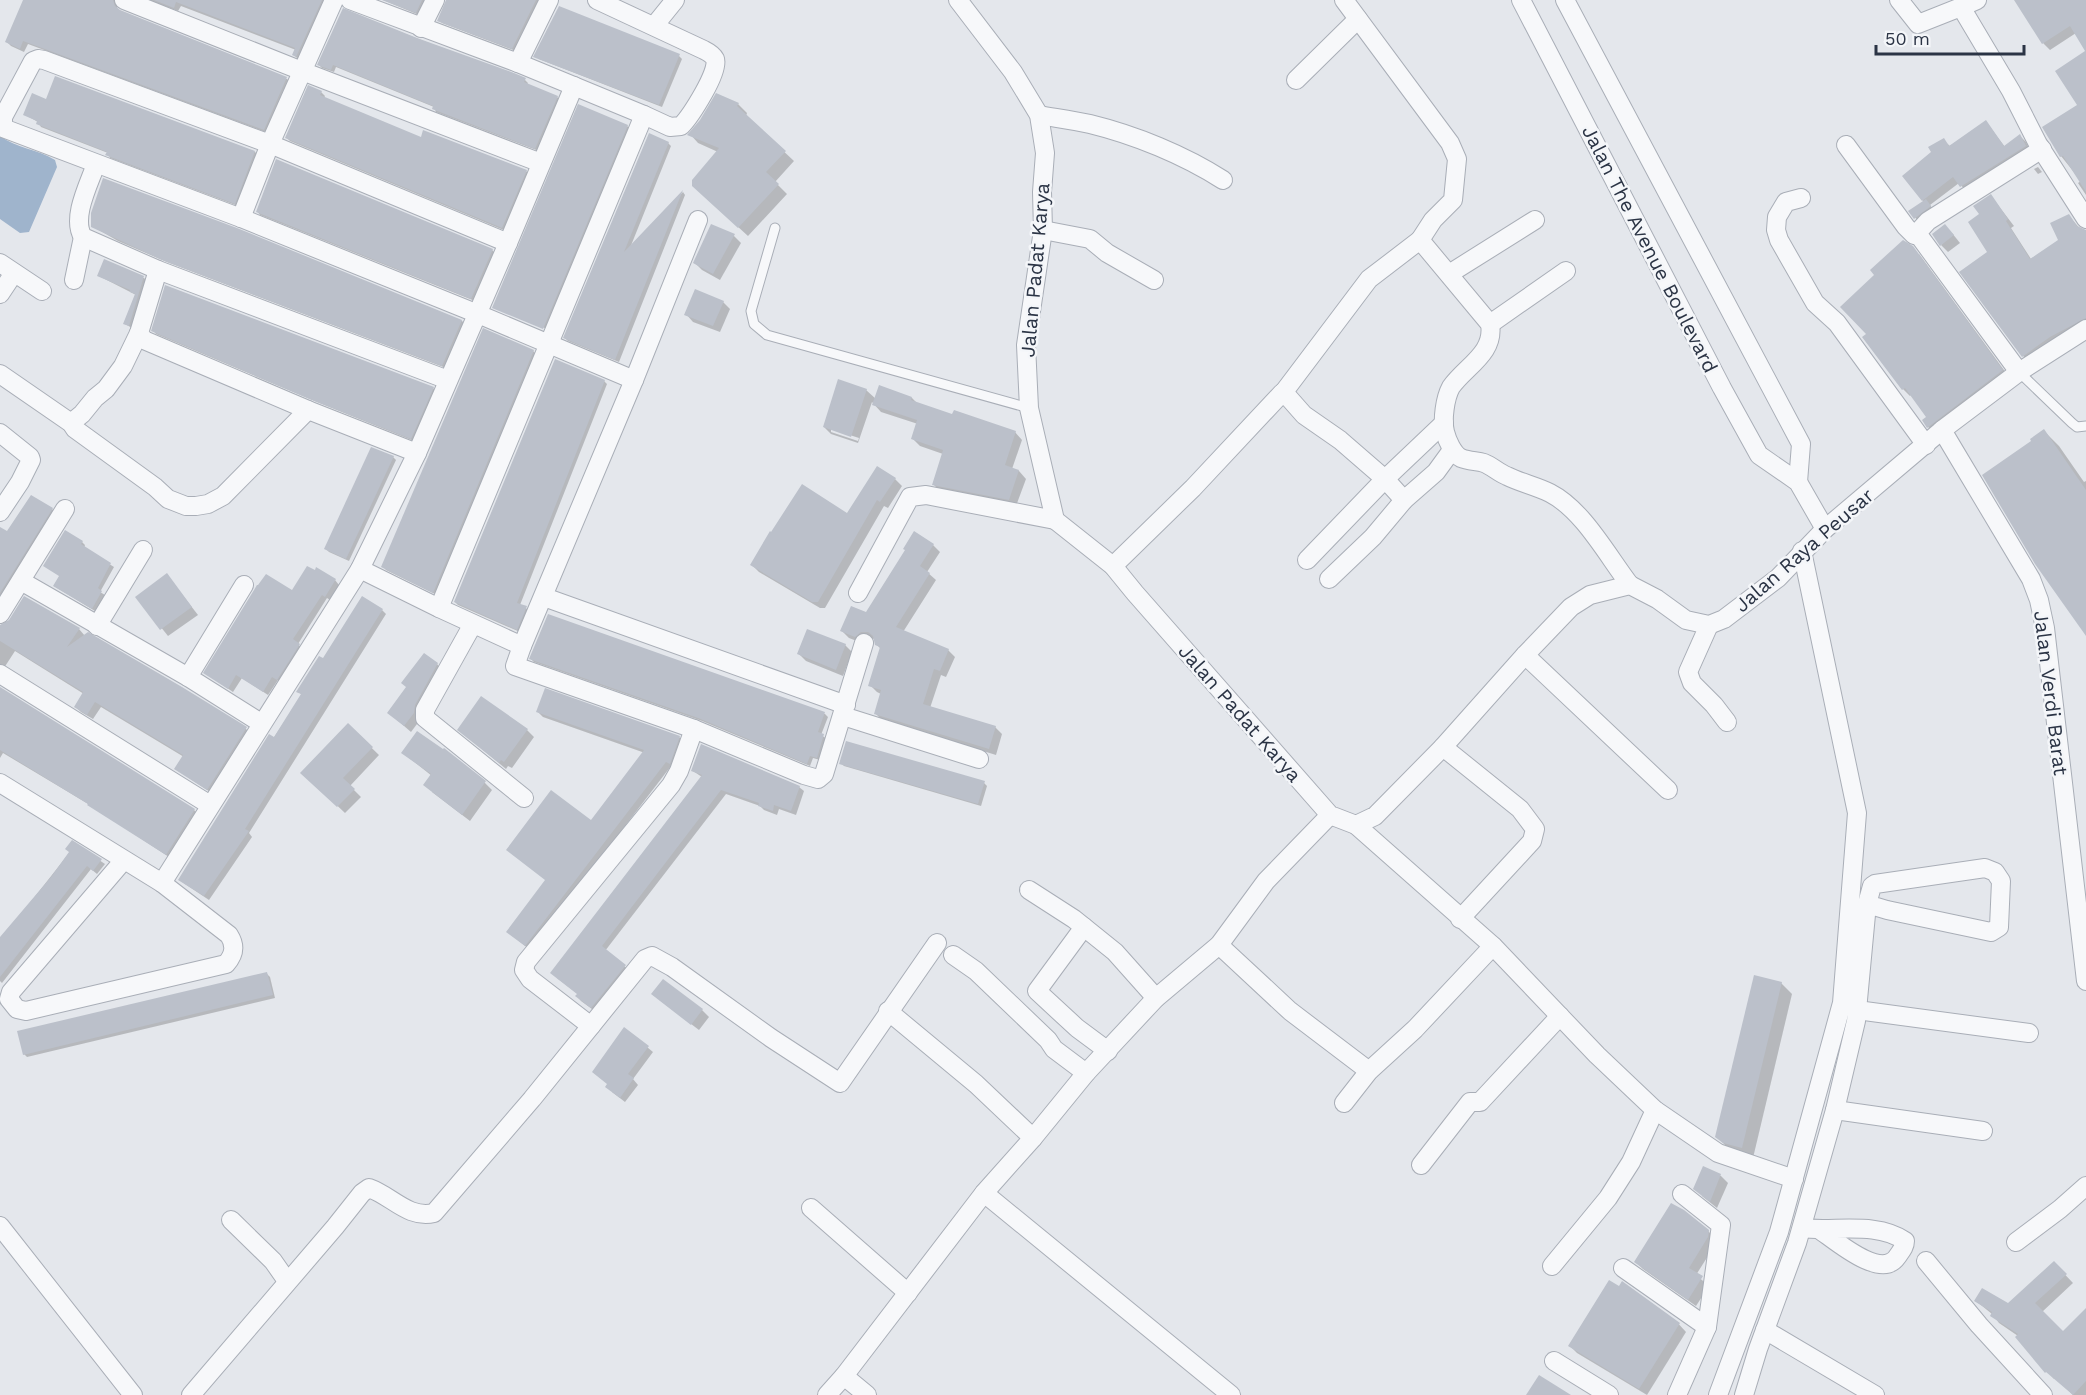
<svg xmlns="http://www.w3.org/2000/svg" width="2086" height="1395" font-family="'Work Sans',sans-serif">
<style>
.water{fill:#9fb4cc}
.shadow{fill:#0003;fill-rule:evenodd}
.building{fill:#bbc0ca}
.lines{fill:none;stroke-linecap:round;stroke-linejoin:round}
.lane-casing{stroke:#a9aeb7;stroke-width:11}
.street-casing{stroke:#a9aeb7;stroke-width:20}
.lane{stroke:#f7f8fa;stroke-width:9}
.street{stroke:#f7f8fa;stroke-width:18}
.labels{text-anchor:middle;stroke-width:5;stroke-linejoin:round;paint-order:stroke}
.street-label{font-size:20px;fill:#2b3445;stroke:#f4f6f9}
</style>
<rect width="100%" height="100%" fill="#e4e7ec"/>
<!-- water -->
<path class="water" d="M0,136C16,148 37,149 55,160L57,167L29,232L20,233L0,219Z"/>
<!-- shadow -->
<g class="shadow">
<path d="M29,0H118L117,8L120,12L287,79L291,83L268,133L28,44L24,52L11,46L7,42Z"/>
<path d="M148,0H328L298,59L294,55L296,50L181,6L178,11Z"/>
<path d="M383,0H428L419,15Z"/>
<path d="M448,0H538L540,2L516,51L442,23L439,20Z"/>
<path d="M2015,0H2086V50L2076,33L2050,50L2043,43Z"/>
<path d="M343,10L525,80L528,83L527,85L557,97L560,100L539,151L436,112L434,107L336,67L334,72L322,68L319,65Z"/>
<path d="M2086,52V195L2078,183L2081,181L2061,156L2080,105Z"/>
<path d="M536,56H679L682,59L662,107L539,59Z"/>
<path d="M321,92L325,96L324,98L421,139L526,171L530,175L506,231L290,141L287,138Z"/>
<path d="M47,101L255,152L258,155L238,206L110,158L108,153L41,127L38,122L24,114Z"/>
<path d="M738,104L747,113L746,116L794,161L775,182L787,194L748,236L703,195L718,152L698,143L690,134Z"/>
<path d="M1986,122L2005,147L2020,136L2026,142L2031,152L1967,192L1959,183L1930,205L1933,210L1918,221L1910,211L1924,202L1904,176L1933,153L1943,140L1950,146Z"/>
<path d="M627,126L630,129L547,329L496,308Z"/>
<path d="M668,143L671,146L630,248L683,192L685,195L619,362L568,341L565,338Z"/>
<path d="M2038,167L2042,172L2038,174L2034,169Z"/>
<path d="M1991,196L2014,226L2011,228L2031,259L2060,240L2069,216L2082,231L2086,230V326L2030,362L2023,356L1989,252L1982,215Z"/>
<path d="M257,211L492,250L495,253L475,301L260,215Z"/>
<path d="M92,226L236,230L462,321L465,324L446,368L167,262L118,241Z"/>
<path d="M711,226L734,236L741,243L720,280L702,270L695,263Z"/>
<path d="M1952,233L1960,243L1948,252L1941,245Z"/>
<path d="M1919,254L2009,377L1935,433L1928,427V417L1911,395L1910,396L1903,389L1864,337L1868,334Z"/>
<path d="M99,276L144,278L147,281L132,328L125,324L136,295Z"/>
<path d="M723,302L730,309L720,332L693,322L686,314Z"/>
<path d="M153,330L433,388L436,391L414,441L317,402L156,334Z"/>
<path d="M533,351L536,354L437,595L386,570L383,566Z"/>
<path d="M604,381L607,384L520,605L529,610L520,632L458,605L455,602Z"/>
<path d="M866,390L876,399L912,398L917,403L953,416L1015,432L1022,440L1012,469L1019,471L1026,479L1016,506L940,491L933,484L943,454L920,446L913,439L918,424L881,412L872,402L858,443L831,434L824,427ZM831,429L859,438L858,441L831,432Z"/>
<path d="M2044,431L2059,446L2084,482L2086,481V633L2033,441Z"/>
<path d="M393,457L396,460L349,561L329,552L326,549Z"/>
<path d="M895,479L902,486L888,508L884,506L825,608H820L759,572L752,565L848,515Z"/>
<path d="M52,509L57,514L0,606V537Z"/>
<path d="M66,532L82,542L85,545L84,548L114,567L100,592L105,595L95,611L54,586L60,576Z"/>
<path d="M933,545L940,552L927,572L936,580L903,632L948,650L955,657L946,677L941,675L930,708L995,727L1002,734L996,755L882,720L875,713L881,694L877,692L870,685L881,649L876,644L875,639L868,638L862,643L849,638L842,631L867,614Z"/>
<path d="M315,573L335,580L339,585L330,600L327,598L298,644L303,650L282,683L278,680L268,695L242,678L233,692L205,673Z"/>
<path d="M167,575L198,615L168,636L137,597Z"/>
<path d="M382,610L386,614L249,833L252,837L209,900L185,884L180,880L302,695L298,691L324,660Z"/>
<path d="M549,616L825,714L828,717L821,735L827,739L820,760L813,758L810,766L702,721L534,662L531,659Z"/>
<path d="M0,626L79,629L85,636L246,729L251,734L213,794L176,769L184,757L101,707L93,719L81,712L76,707L84,694L15,651L4,668L0,671Z"/>
<path d="M845,645L852,652L843,676L806,661L799,654Z"/>
<path d="M437,664L444,672L420,720L411,732L389,713Z"/>
<path d="M0,689L194,810L200,816L172,859L90,805L3,753L0,758Z"/>
<path d="M538,712L679,737L684,742L671,766L530,950L513,936L591,822L645,753L543,717Z"/>
<path d="M348,725L379,755L350,786L361,797L345,813L303,773Z"/>
<path d="M527,730L534,737L512,768L508,766L506,769L466,736Z"/>
<path d="M403,753L485,783L492,790L470,821L432,792V776Z"/>
<path d="M841,763L984,783L987,786L981,806L844,766Z"/>
<path d="M693,771L799,787L804,791L796,815L779,809L777,815L764,810L760,806L726,794L605,951L629,970L596,1012L581,1001L577,996L578,994L557,978L702,777Z"/>
<path d="M72,842L105,864L97,874L91,869L2,983L0,981V941L70,852Z"/>
<path d="M267,974L270,977L275,998L27,1057L24,1054Z"/>
<path d="M1781,983L1792,994L1753,1158L1728,1148L1717,1137Z"/>
<path d="M661,1001L702,1010L709,1017L699,1030Z"/>
<path d="M625,1029L653,1052L633,1079L638,1085L625,1102L612,1092Z"/>
<path d="M1703,1168L1721,1176L1728,1183L1717,1208L1702,1196Z"/>
<path d="M1708,1231L1715,1238V1245L1696,1275L1709,1286L1696,1306L1643,1269L1636,1262Z"/>
<path d="M2054,1263L2073,1283L2042,1312L2063,1333L2086,1310V1395H2073L2055,1378L2054,1379L2018,1336L1999,1323L1992,1314L1976,1301L2008,1305Z"/>
<path d="M1675,1320L1686,1332L1647,1395L1577,1353L1570,1346Z"/>
</g>
<!-- building -->
<g class="building">
<path d="M23,0H113L115,6L120,10L287,77L264,130L23,41L20,49L5,42Z"/>
<path d="M154,0H322L296,57L292,55L295,48L176,2L174,8Z"/>
<path d="M382,0H422L416,13Z"/>
<path d="M446,0H536L512,49L437,21Z"/>
<path d="M2014,0H2086V192L2063,156L2060,157L2042,127L2077,105L2055,71L2085,51L2070,26L2042,44Z"/>
<path d="M559,6L680,54L659,105L533,57Z"/>
<path d="M343,8L417,38L514,73L526,78L524,82L558,96L535,149L432,109L433,106L333,65L331,70L317,65Z"/>
<path d="M55,76L255,151L235,204L105,155L107,152L36,124L37,121L23,115L32,93L46,99Z"/>
<path d="M308,85L322,91L320,95L421,137L423,130L527,170L502,228L285,138Z"/>
<path d="M716,93L739,103L737,106L786,151L766,172L779,184L738,228L692,186V180L719,148L687,135L700,120Z"/>
<path d="M578,104L628,125L543,329L492,308Z"/>
<path d="M1986,120L2004,146L2020,134L2026,146L1960,187L1953,177L1922,201L1902,176L1931,152L1928,147L1944,138L1949,146Z"/>
<path d="M649,133L669,142L624,252L683,190L615,360L563,338Z"/>
<path d="M276,159L493,249L471,299L256,212Z"/>
<path d="M103,178L237,228L462,320L442,366L162,260L91,227V213Z"/>
<path d="M1991,194L2008,219L2006,221L2030,259L2058,240L2050,223L2069,214L2077,226L2086,230V318L2050,337L2022,357L1959,272L1987,252L1968,222L1979,214L1973,206Z"/>
<path d="M1926,199L1931,206L1914,219L1908,211Z"/>
<path d="M711,224L735,234L713,274L693,263Z"/>
<path d="M1945,224L1954,235L1940,246L1932,234Z"/>
<path d="M1903,240L1913,246L2003,370L1927,428L1922,420L1926,417L1905,388L1902,390L1862,337L1866,334L1840,307L1874,275L1870,270Z"/>
<path d="M104,259L144,276L129,326L123,324L135,294L130,292V290L97,276Z"/>
<path d="M165,285L434,387L411,439L312,400L151,331Z"/>
<path d="M695,289L724,301L713,326L684,315Z"/>
<path d="M483,328L534,350L433,593L381,567Z"/>
<path d="M555,359L605,380L517,603L527,606L517,630L454,602Z"/>
<path d="M838,379L867,389L851,437L823,427Z"/>
<path d="M879,385L912,397L911,400L952,414L954,410L1016,431L1005,465L1019,470L1009,500L932,485L943,450L911,439L917,420L872,405Z"/>
<path d="M2044,429L2086,490V636L2035,564L1982,475L2031,441L2030,439Z"/>
<path d="M371,447L394,456L346,559L324,549Z"/>
<path d="M877,466L896,478L880,502L877,500L818,602H812L750,565L770,531L771,532L802,484L847,513Z"/>
<path d="M31,495L53,508L0,593V527L7,531Z"/>
<path d="M65,530L83,541L81,544L111,563L98,588L102,591L92,609L53,586L59,576L43,566Z"/>
<path d="M914,531L934,544L920,566L930,573L896,627L949,649L940,671L934,669L923,704L996,726L989,749L874,714L881,690L868,686L880,647L875,645L873,636L868,632H861L855,637L840,631L851,606L866,612L905,550L903,549Z"/>
<path d="M307,566L315,570L316,567L336,579L325,597L322,595L293,639L300,644L277,680L272,677L263,692L236,675L228,689L203,673L257,585H258L266,574L292,590Z"/>
<path d="M167,573L192,607L160,630L135,597Z"/>
<path d="M24,596L80,628L67,647L88,632L182,687L247,727L207,790L174,769L183,755L95,702L87,715L74,707L83,692L0,641V625L9,620Z"/>
<path d="M362,596L383,609L245,829L249,831L204,896L178,880L186,867L269,734L274,737L301,694L296,692L319,656L323,658Z"/>
<path d="M548,614L825,712L818,732L824,734L817,758L810,756L807,764L698,718L529,659Z"/>
<path d="M807,629L846,644L836,670L797,654Z"/>
<path d="M424,653L438,663L415,705L414,713L404,726L387,713L406,687L401,683Z"/>
<path d="M0,687L195,809L166,855L87,805L88,804L0,750Z"/>
<path d="M545,688L680,736L670,764L666,762L525,946L506,932L545,880L506,850L551,790L591,820L644,750L536,712Z"/>
<path d="M481,696L528,729L504,762L501,760L499,763L457,730Z"/>
<path d="M348,723L373,747L343,778L355,789L337,807L300,773Z"/>
<path d="M417,731L443,749L444,748L486,781L462,815L423,785L431,774L401,753Z"/>
<path d="M846,741L985,781L978,804L839,764Z"/>
<path d="M701,744L800,786L791,811L774,805L773,811L758,806L759,803L721,790L602,946L626,965L591,1008L575,996L577,994L550,973L702,775L691,771Z"/>
<path d="M72,840L102,859L93,871L87,866L0,977V937L51,877L69,852L65,849Z"/>
<path d="M267,972L273,995L23,1055L17,1031Z"/>
<path d="M1754,975L1782,982L1742,1148L1723,1143L1715,1137Z"/>
<path d="M663,979L703,1009L691,1025L651,994Z"/>
<path d="M624,1027L649,1046L628,1074L634,1078L620,1098L605,1087L607,1084L592,1072Z"/>
<path d="M1703,1166L1721,1174L1710,1202L1693,1189Z"/>
<path d="M1671,1203L1684,1210L1709,1230L1708,1237L1689,1268L1703,1276L1688,1300L1634,1262Z"/>
<path d="M2054,1261L2067,1274L2035,1303L2063,1331L2086,1308V1381L2073,1395L2046,1372L2045,1373L2015,1337L2018,1334L1990,1316L1992,1312L1974,1301L1982,1288L2008,1303Z"/>
<path d="M1609,1280L1619,1286L1622,1281L1680,1323L1639,1389L1568,1346Z"/>
<path d="M1539,1375L1571,1395H1526Z"/>
</g>
<g class="lines">
<!-- lane casing -->
<g class="lane-casing">
<g id="lane">
<path d="M775,228L751,311L754,324L767,335L1029,408"/>
<path d="M2019,372L2072,423L2077,427L2086,426"/>
</g>
</g>
<!-- street casing -->
<g class="street-casing">
<g id="street">
<path d="M124,0L302,71L541,163"/>
<path d="M350,0L518,63L644,115L670,127L681,126C690,117 720,71 715,59C713,55 708,52 704,50L597,0"/>
<path d="M958,0L1013,72L1039,115L1045,153L1042,192L1043,230L1026,345L1029,408L1055,520L1113,566L1135,593L1330,815L1356,825L1375,816L1443,747L1525,655L1571,607L1590,595L1630,585L1657,599L1686,620L1709,625L1724,619L1778,578L1825,529L1942,430L2019,372L2086,329"/>
<path d="M1344,0L1450,143L1457,159L1453,200L1433,220L1420,240L1490,324C1495,353 1466,366 1451,387C1445,398 1442,420 1445,432C1447,440 1453,454 1461,458C1468,461 1477,461 1484,463C1492,466 1499,473 1507,476C1521,483 1536,486 1550,493C1583,510 1607,555 1630,585"/>
<path d="M1521,0L1722,388L1759,455L1798,482L1825,529"/>
<path d="M1565,0L1801,444L1798,482"/>
<path d="M1899,0L1918,24L1961,7"/>
<path d="M1977,0L1961,7L2011,91L2038,144L2086,219"/>
<path d="M654,26L675,0"/>
<path d="M421,28L435,0"/>
<path d="M518,63L549,0"/>
<path d="M1296,80L1358,19"/>
<path d="M1039,115C1056,118 1073,120 1090,124C1135,135 1184,155 1223,180"/>
<path d="M1846,145L1906,227L1914,235L1917,233"/>
<path d="M96,164C89,184 71,218 83,237L158,270L448,380"/>
<path d="M1801,198L1786,202L1777,217L1776,230L1779,240L1815,303L1837,323L1926,445"/>
<path d="M241,218L270,144L334,0"/>
<path d="M698,220L634,380L522,646L515,666L694,729L804,775L818,779L824,774L864,643"/>
<path d="M1043,230L1090,239L1107,253L1154,280"/>
<path d="M508,243L270,144L44,60L38,59L33,61L3,117V128L241,218L478,314L634,380"/>
<path d="M0,263L42,291"/>
<path d="M158,270L139,333L144,340L308,410L417,453"/>
<path d="M1449,274L1535,220"/>
<path d="M74,280L83,237"/>
<path d="M0,294L14,273"/>
<path d="M1490,324L1566,271"/>
<path d="M2019,372L1917,233L1928,221L2042,149"/>
<path d="M0,374L71,423L75,429L155,487L168,499L186,506H196L208,504L223,496L308,410"/>
<path d="M1283,393L1369,279L1420,240"/>
<path d="M71,423L82,414L95,398L106,389L123,366L139,333"/>
<path d="M1942,430L2031,579L2039,600L2045,628L2086,981"/>
<path d="M0,433L30,457L31,460L20,482L0,512"/>
<path d="M1307,560L1385,479L1444,423"/>
<path d="M1113,566L1193,488L1282,393L1289,398L1304,415L1340,440L1385,479L1404,500"/>
<path d="M360,569L439,608L522,646"/>
<path d="M1329,579L1373,537L1404,500L1436,472L1452,450"/>
<path d="M21,581L188,677L261,723"/>
<path d="M858,593L910,497L926,495L1055,520"/>
<path d="M544,597L846,705"/>
<path d="M439,608L644,115"/>
<path d="M0,614L65,509"/>
<path d="M473,624L425,710V718L524,798"/>
<path d="M1709,625L1688,672L1692,683L1714,705L1727,722"/>
<path d="M97,626L143,550"/>
<path d="M1525,655L1668,790"/>
<path d="M0,674L210,805"/>
<path d="M188,677L244,585"/>
<path d="M843,716L979,759"/>
<path d="M1443,747L1520,809L1535,829L1532,841L1460,919"/>
<path d="M0,783L162,883L229,935C236,946 234,955 226,964L26,1011L17,1009L9,999L11,992L124,860"/>
<path d="M1356,825L1493,946L1597,1055L1655,1110L1718,1153L1794,1179"/>
<path d="M162,883L360,569L417,453L508,243L574,86"/>
<path d="M1029,890L1074,919L1115,952L1156,998"/>
<path d="M1084,927L1037,991L1077,1028L1108,1051"/>
<path d="M1219,945L1290,1011L1369,1071"/>
<path d="M953,955L976,971L1048,1040L1054,1049L1086,1073"/>
<path d="M1857,1010L2029,1033"/>
<path d="M888,1011L976,1084L1033,1138"/>
<path d="M591,1026L530,979L524,970L526,962L671,785L679,771L694,729"/>
<path d="M1344,1103L1369,1071L1415,1029L1493,946"/>
<path d="M1835,1110L1983,1131"/>
<path d="M1421,1165L1470,1102H1480L1560,1016"/>
<path d="M984,1193L1231,1395"/>
<path d="M811,1208L908,1293"/>
<path d="M231,1220L273,1261L287,1281"/>
<path d="M0,1226L133,1395"/>
<path d="M1802,1228C1834,1232 1877,1221 1905,1241C1905,1247 1901,1251 1897,1257C1881,1280 1836,1241 1820,1230"/>
<path d="M2016,1242L2060,1209L2086,1186"/>
<path d="M1926,1261L1979,1325L2043,1395"/>
<path d="M1552,1266L1608,1198L1631,1162L1655,1110"/>
<path d="M1623,1268L1707,1327"/>
<path d="M1765,1330L1875,1395"/>
<path d="M1554,1361L1609,1395"/>
<path d="M844,1376L867,1395"/>
<path d="M191,1395L335,1227L362,1193L369,1188C392,1196 408,1219 434,1213L532,1099L645,959L652,956L672,967L771,1038L840,1083L937,943"/>
<path d="M827,1395L844,1376L984,1193L1033,1138L1086,1073L1156,998L1219,945L1266,881L1330,815"/>
<path d="M1677,1395L1707,1327L1721,1225L1682,1194"/>
<path d="M1718,1395L1779,1232L1842,1003L1857,813L1802,551"/>
<path d="M1744,1395L1758,1349L1797,1243L1835,1110L1856,1021L1867,904L1872,886L1875,884L1985,868L1995,872L2001,881L1999,927L1991,932L1887,910L1867,904"/>
</g>
</g>
<!-- lane -->
<use href="#lane" class="lane"/>
<!-- street -->
<use href="#street" class="street"/>
</g>
<g class="labels">
<!-- street labels -->
<g class="street-label">
<text transform="translate(1650 249) rotate(63)" y="7">Jalan The Avenue Boulevard</text>
<text transform="translate(1035 270) rotate(-85)" y="7">Jalan Padat Karya</text>
<text transform="translate(1804 550) rotate(-41)" y="7">Jalan Raya Peusar</text>
<text transform="translate(2051 693) rotate(83)" y="7">Jalan Verdi Barat</text>
<text transform="translate(1240 713) rotate(49)" y="7">Jalan Padat Karya</text>
</g>
</g>
<!-- scale -->
<path d="M1876 45v9h148v-9" fill="none" stroke="#2b3445" stroke-width="3"/>
<text x="1885" y="45" font-size="18" fill="#2b3445" stroke="#f4f6f9" stroke-width="4.5" paint-order="stroke">50 m</text>
</svg>
